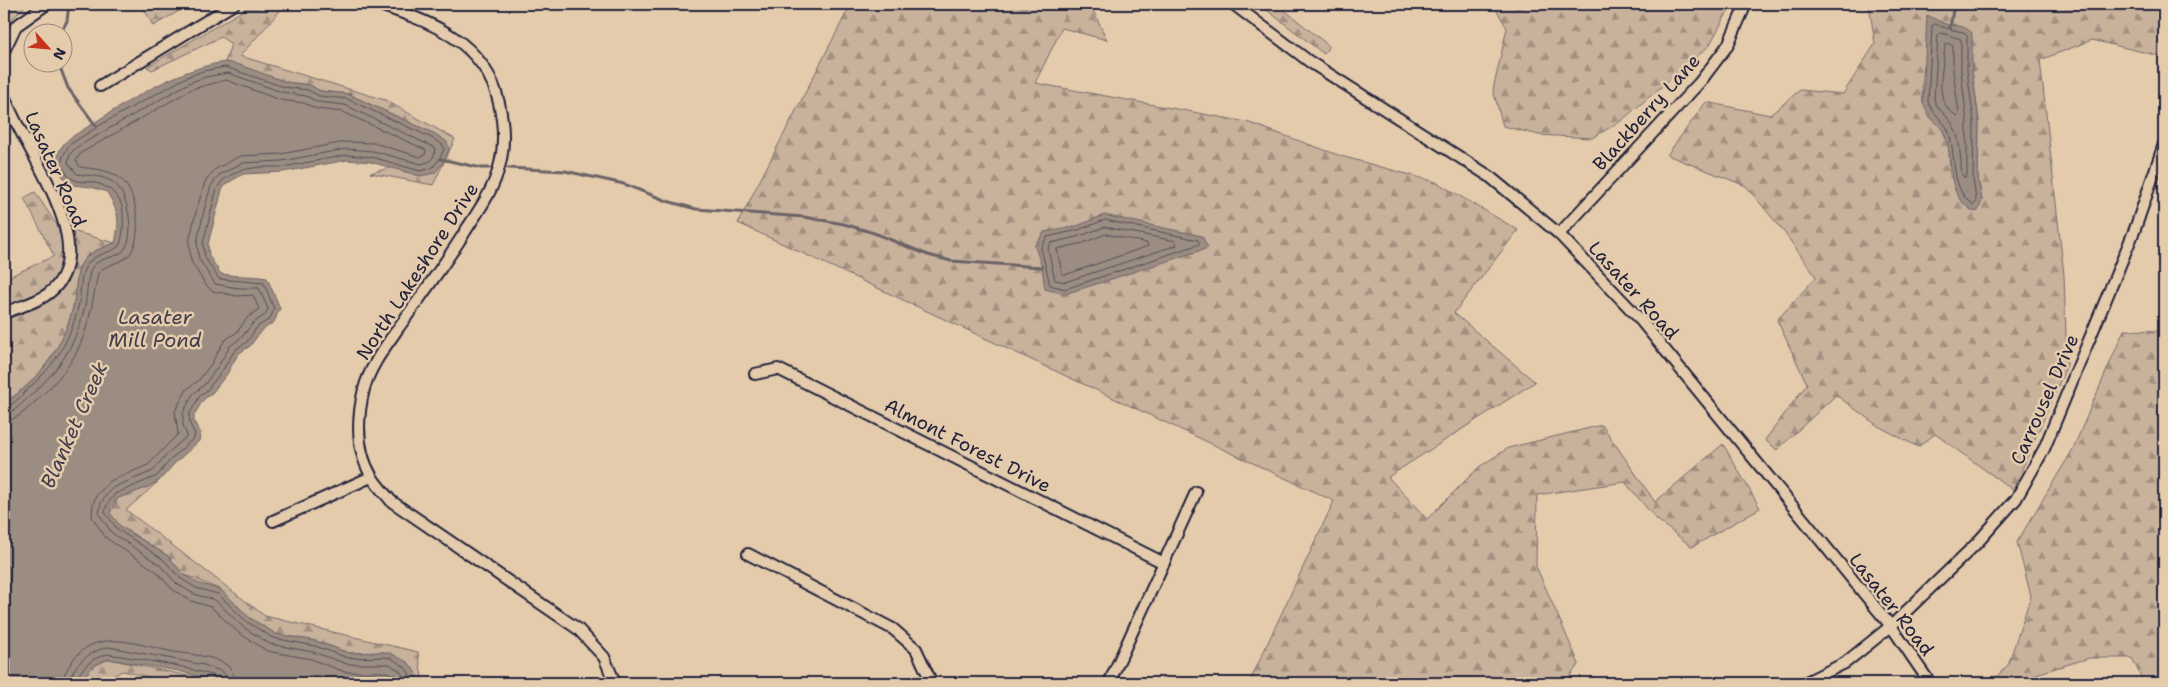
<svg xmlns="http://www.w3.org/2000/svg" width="2168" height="687" font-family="'Shantell Sans',sans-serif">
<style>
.forest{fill:url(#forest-firs);stroke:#756a6c;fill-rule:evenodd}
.water{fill:#9c8d82;stroke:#6b6266}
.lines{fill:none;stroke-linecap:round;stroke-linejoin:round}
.shore{stroke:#534d57;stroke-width:1}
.stream{stroke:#6b6266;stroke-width:3}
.minor-casing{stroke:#22223b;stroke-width:14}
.minor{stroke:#e4cbac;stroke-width:10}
.labels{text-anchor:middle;stroke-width:5;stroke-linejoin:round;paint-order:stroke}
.street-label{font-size:19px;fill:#22223b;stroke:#e4cbac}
.water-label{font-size:20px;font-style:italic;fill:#403d4d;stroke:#e4cbac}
</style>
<defs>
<pattern id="forest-firs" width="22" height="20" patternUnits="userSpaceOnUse" patternTransform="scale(1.25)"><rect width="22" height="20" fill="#c8b29c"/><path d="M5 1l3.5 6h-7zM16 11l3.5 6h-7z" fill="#a29080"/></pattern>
</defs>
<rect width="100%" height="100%" fill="#e4cbac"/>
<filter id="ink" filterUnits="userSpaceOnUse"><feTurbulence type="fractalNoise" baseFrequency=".02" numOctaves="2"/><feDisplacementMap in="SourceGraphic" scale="10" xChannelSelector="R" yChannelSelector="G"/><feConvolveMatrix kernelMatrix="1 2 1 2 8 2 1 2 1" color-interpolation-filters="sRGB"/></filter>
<g filter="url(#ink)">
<!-- forest -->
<g class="forest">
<path d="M4,4H27L6,25L4,31Z"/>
<path d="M142,4H191L153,26Z"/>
<path d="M254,4H286L240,56L385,100L455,139L433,185L370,173L394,167L405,172L447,142L435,134L348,94L320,91L310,85L286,82L225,62L231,44L221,37L152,70L147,67Z"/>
<path d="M851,4H1090L1107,40L1062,28L1035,83L1247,122L1341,156L1436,182L1518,230L1454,313L1535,382L1388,477L1427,519L1479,467L1508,448L1602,425L1655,502L1723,444L1760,508L1692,547L1655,518L1625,482L1537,495L1536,566L1579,664L1564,683H1398L1393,681L1390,683H1249L1334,501L738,223Z"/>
<path d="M1259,4H1277L1329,46L1324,54Z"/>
<path d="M1493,4H1732L1709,46L1621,121L1592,138L1539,135L1503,126L1493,90L1507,28Z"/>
<path d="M1869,4H2164V57L2092,40L2040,60L2064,275L2067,365L2013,490L1935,434L1918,447L1878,426L1836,395L1777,450L1765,440L1807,384L1777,320L1816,277L1784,232L1746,186L1667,155L1706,102L1770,115L1800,90L1843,94L1875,44ZM1955,24L1972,70L1979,121L1978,177L1982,201L1950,177L1949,148L1943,130L1929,115L1923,103L1922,89L1924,64L1950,25Z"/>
<path d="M35,192L58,227L115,243C102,248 89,251 81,264C75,274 77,291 74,302C66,343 40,381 4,403V279L54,256L24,198Z"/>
<path d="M2124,330L2164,331V683H2144L2132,658H2089L2036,674L2021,683H1990L2008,665L2031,596L2017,542L2072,451Z"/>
<path d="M160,480L126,510L265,616L418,652L423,683H419L420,681L384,652L349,653L316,641L276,634L250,618L221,590L183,574L168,556L120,526L110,513L118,498L146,488Z"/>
<path d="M109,659L221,683H177L122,671L101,683H82L90,668Z"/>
</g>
<!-- water -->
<g class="water">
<path d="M1927,15C1934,18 1943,24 1950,25C1960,26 1965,26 1972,33V70L1979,121L1978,177L1982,201L1978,211L1975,212C1941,194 1957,159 1943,131C1940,126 1934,122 1930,117C1927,113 1925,108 1923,103Z"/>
<path d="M225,62L240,65L286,82L310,85L320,91L348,94L435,134L447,142L449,150L443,163L435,173L420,176L371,162L347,160L283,172L243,174L226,184L222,190L208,244L209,256L221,274C237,277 252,275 267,278L280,308L274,322L261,331L250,346L238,354L227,374L212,393L203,400L194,415V422L201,433L199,441L174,464L160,480L146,488L118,498L111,507L110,513L120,526L168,556L183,574L198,583L221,590L250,618L276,634L316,641L349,653L384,652L392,654L409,663L421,681L418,683H223L178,671L109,659C95,662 87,671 81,683H4V403C40,381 66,343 74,302C77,291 75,274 81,264C89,251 102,248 115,243C120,218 119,214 107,192L91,187L73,185L63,177L56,166C56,154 61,145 70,138C117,109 170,70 225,62Z"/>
<path d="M1104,215L1202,236L1208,248L1065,294L1045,289L1042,267L1035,247L1044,232L1077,226Z"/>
</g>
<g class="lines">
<!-- shore -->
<g class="shore">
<path d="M1935,24L1949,29L1963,32L1967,36V71L1974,122L1973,178L1976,200L1974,205C1949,191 1957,153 1948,130C1944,121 1933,114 1928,102L1932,26Z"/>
<path d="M1941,33L1961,39V71L1967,122V176L1965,178L1962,175C1960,158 1961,140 1953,125C1947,115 1938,110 1934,100L1938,35Z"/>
<path d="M1947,43L1953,46V71L1959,113L1957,116C1931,101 1944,69 1945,45Z"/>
<path d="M1105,220L1198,240L1200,244L1065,289L1050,285L1041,248L1047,237L1078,230Z"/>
<path d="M1105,227L1175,241L1177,245L1065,282L1055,280L1048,249L1051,243L1080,236Z"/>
<path d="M1106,234L1147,243L1148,246L1065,275L1062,274L1057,249L1083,243Z"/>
<path d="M4,407C13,406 21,396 28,389C56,364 71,340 79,303C81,292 80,275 86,266C94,253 107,255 118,247C124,242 124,214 122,206C117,192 105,184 91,182C85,181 78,183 73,179C67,176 64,169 61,164L63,156L69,145L107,121L187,77L203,71L225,67L284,87L308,90L319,96L347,99L432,138L443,145L444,149L439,160L432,168L420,171L372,157L347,155L283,167H260L240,170L223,180L217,188L203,243L205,258L219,279L264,283L274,309L270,319L257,327L247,342L235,350L222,371L208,389L199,397L189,415L190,424L195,434L194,438L170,460L157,476L115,494L107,505L105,512L117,529L164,560L180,578L196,588L218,594L247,622L273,638L315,646L348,658L384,657L391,658L405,667L415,683"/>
<path d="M4,413C15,413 23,402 31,395C61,368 76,344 85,306C87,295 87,282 90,272C95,256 115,260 124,250C136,235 128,194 114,183C104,175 89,176 77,174L68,163L70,154L77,147L189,83L205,77L228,73L282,92L306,96L318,102L345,105L435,148L434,156L429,162L421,164L373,151L346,149L282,161L242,163L219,175L211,186L204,210L197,243L199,259L215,284L238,288H259L268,309L265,315L253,323L242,337L230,346L217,368L204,385L193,394L183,413V425L187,436L165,456L153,471L114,487L109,491L101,503L99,514L112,533L160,565L177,584L194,594L215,600L243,627L270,644L313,652L347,664H389L400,671L408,683"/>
<path d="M4,421C17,420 26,410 36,401C83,358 87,334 98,273C106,263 122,264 130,254C144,235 137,188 117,176C106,169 92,169 80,167L76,160L81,153L192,89L226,80L280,100L304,103L317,109L343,112L426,150L425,155L420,157L374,143L345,142L281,154L240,156L214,170L205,182L197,208L189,242L191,261L205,284L212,291L237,296L253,295L259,309L247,318L237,332L224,341L211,364L199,380L187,389L175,411L178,434L148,465L110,481L96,496L93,504L92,517L106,538L156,571L172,589L191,601L211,607L239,633L267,651L311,659L345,672H387L395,676L400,683"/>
<path d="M62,683C63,675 67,669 71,663C94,627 136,644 169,651C187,655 212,654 228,666C233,671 235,677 235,683"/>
<path d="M70,683C71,664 92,650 109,647L204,665L223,672L227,677L228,683"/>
<path d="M76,683C79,668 94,656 109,654L179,666L219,677L221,683"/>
</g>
<!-- stream -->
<g class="stream">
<path d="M1950,28L1954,4"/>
<path d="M61,32L67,21L69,4"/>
<path d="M58,62L68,88L96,126"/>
<path d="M441,159L481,168H490"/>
<path d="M508,168L565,171L624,184L667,201L696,209L804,217L844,224L874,233L928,255L951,261L1042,267"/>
<path d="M417,681L429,683"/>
</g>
<!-- minor casing -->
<g class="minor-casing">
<g id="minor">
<path d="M377,4C431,22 485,41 499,103C504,125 505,149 498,171C492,191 480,209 468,227C447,261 423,294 399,327C386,346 370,366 364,389C357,418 356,451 372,477C377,486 385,493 391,501L578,629L604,657L615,683"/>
<path d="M1233,4L1310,62L1489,176L1559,234L1638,317L1866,596L1891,626L1930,683"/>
<path d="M4,51L16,26L47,4"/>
<path d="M100,86L234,4"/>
<path d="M4,95C20,145 106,248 49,293C37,303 18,307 4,313"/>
<path d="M1559,234L1700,82L1728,45L1746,4"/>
<path d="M755,374L778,369L1164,563"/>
<path d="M273,521L371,477"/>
<path d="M748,554L893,629L916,649L929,677V683"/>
<path d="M1109,683L1196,492"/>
<path d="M1804,683L1845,663L1891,626L1977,543L2016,499L2044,449L2135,229L2164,144"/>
</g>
</g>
<!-- minor -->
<use href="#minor" class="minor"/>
</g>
</g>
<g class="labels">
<!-- street labels -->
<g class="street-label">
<text transform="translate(1646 112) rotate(-48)" y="7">Blackberry Lane</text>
<text transform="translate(56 169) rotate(66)" y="7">Lasater Road</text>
<text transform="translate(417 271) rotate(-57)" y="7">North Lakeshore Drive</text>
<text transform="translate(1634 290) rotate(48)" y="7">Lasater Road</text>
<text transform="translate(2044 399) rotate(-66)" y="7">Carrousel Drive</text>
<text transform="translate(968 445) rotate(27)" y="7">Almont Forest Drive</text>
<text transform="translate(1892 604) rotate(52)" y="7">Lasater Road</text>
</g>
<!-- water labels -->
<g class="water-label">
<text x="155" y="324">Lasater<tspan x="155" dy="23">Mill Pond</tspan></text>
<text transform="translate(74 425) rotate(-66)" y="7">Blanket Creek</text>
</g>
</g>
<!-- margin -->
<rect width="2168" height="687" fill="none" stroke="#e4cbac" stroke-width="20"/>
<rect x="10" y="10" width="2148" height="667" fill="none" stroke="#22223b" stroke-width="2" filter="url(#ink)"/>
<!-- north arrow -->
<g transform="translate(48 48) rotate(117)"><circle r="24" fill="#e4cbac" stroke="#96877f"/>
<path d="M0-4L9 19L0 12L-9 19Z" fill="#c8321e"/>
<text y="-8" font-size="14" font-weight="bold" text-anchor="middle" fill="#22223b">N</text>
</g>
</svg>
